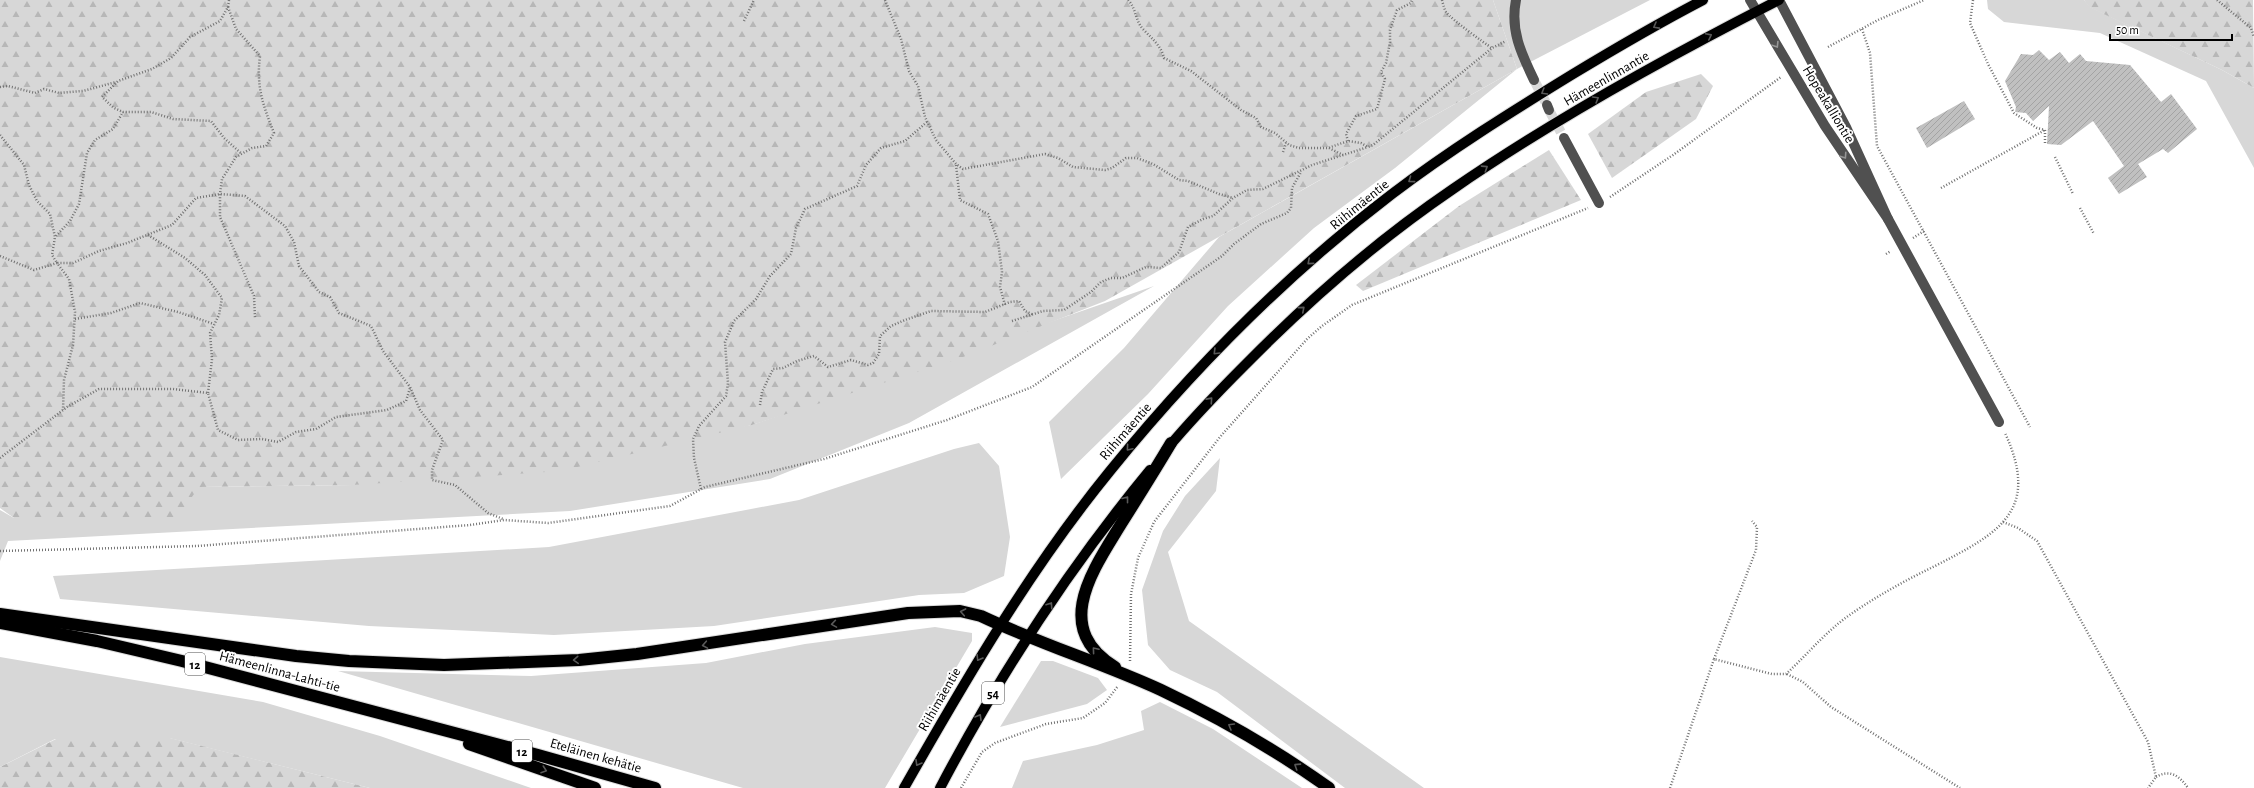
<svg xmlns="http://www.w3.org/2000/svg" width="2254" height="788" font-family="'Alegreya Sans',sans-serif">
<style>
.grass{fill:#d7d7d7}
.forest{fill:url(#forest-firs)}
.building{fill:url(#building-hatch)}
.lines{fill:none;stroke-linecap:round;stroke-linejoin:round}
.minor-tunnel{stroke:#d9d9d9;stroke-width:10;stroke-dasharray:10 5;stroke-linecap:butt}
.major-casing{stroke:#dbdbdb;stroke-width:12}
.highway-casing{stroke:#dbdbdb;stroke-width:14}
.path{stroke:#727272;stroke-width:2.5;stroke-dasharray:1 2;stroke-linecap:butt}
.minor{stroke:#505050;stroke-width:10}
.major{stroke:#000;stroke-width:10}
.highway{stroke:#000;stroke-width:12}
.oneway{stroke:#595959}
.oneway2{stroke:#969696}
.labels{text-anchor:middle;stroke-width:4;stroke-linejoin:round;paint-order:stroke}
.shield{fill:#fff;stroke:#4c4c4c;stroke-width:1}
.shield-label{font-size:13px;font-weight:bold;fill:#000}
.street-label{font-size:14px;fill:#000;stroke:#fff}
</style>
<defs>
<pattern id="forest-firs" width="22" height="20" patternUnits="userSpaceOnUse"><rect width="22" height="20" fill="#d7d7d7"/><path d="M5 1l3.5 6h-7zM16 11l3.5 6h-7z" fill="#b7b7b7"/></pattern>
<pattern id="building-hatch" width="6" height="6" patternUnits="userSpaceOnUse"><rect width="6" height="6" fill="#c0c0c0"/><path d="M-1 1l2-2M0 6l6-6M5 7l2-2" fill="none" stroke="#a3a3a3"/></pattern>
</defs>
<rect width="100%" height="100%" fill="#fff"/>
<!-- grass -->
<g class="grass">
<path d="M1493,0H1650L1517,69L1395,168L1314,228L1228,306L1148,394L1061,479L1049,422L1124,348L1219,237L1517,69Z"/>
<path d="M1987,0H2084L2090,7L2222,70L2254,88V168L2206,81L2100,33L2004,22L1988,9Z"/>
<path d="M1154,286L909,423L770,479L570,511L8,541L0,561V510L14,518L199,487L353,485L752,425Z"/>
<path d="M979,443L999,466L1010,537L1004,576L964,593L919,595L714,626L554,635L369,626L60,599L53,576L549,547L799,500L954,449Z"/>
<path d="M1220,458L1216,491L1168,552L1189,621L1424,788H1345L1217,692L1170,670L1148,645L1142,590L1163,531L1185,496Z"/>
<path d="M935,627L972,633V641L885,788H743L338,671L531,676L706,663L805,644Z"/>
<path d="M0,657L263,702L380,736L531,788H370L169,738L55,739L0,767Z"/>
<path d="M1041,661H1053L1098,678L1107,690L1087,704L1000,727Z"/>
<path d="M1160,702L1213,729L1302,788H1012L1023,761L1097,745L1144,730L1141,711Z"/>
</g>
<!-- forest -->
<g class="forest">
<path d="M0,0H1493L1517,69L1105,301L958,359L752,425L561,471L353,485L199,487L177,518H14L0,508Z"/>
<path d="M2084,0H2253L2254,88L2222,70L2089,7Z"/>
<path d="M1701,74L1713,86L1696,119L1612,178L1588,134L1646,92Z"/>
<path d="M1549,150L1581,200L1363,291L1356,285L1459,206Z"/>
<path d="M60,737L170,738L370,788H0V767Z"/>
</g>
<!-- building -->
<g class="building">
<path d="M2039,50L2049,60L2060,52L2069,63L2080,54L2086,61L2130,65L2161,102L2171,94L2197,129L2168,153L2163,149L2138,164L2147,177L2119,194L2108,178L2124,166L2093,121L2061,145L2047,144L2049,106L2033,121L2026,113L2015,112L2016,107L2005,81L2021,54L2033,55Z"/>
<path d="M1964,101L1975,119L1927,148L1916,128Z"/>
</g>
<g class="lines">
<!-- minor-tunnel -->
<g class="minor-tunnel">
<path d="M1534,80L1547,105"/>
<path d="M1549,110L1564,138"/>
</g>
<!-- major casing -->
<g class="major-casing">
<g id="major">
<path d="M1166,450C1191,420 1218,392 1245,365C1309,300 1378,240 1453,189C1556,118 1667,57 1779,0"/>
<path d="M904,788C966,679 1030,569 1110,471C1193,369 1287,274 1392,194C1450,150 1511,112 1573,74C1616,48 1659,23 1703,0"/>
<path d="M940,788C999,676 1069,568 1150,470"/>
</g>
</g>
<!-- highway casing -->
<g class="highway-casing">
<g id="highway">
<path d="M0,614L296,656L349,661L444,665L579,660L637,654L908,613L960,611L981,616C1040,644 1102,663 1161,690C1220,718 1276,750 1329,788"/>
<path d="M0,623L97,641L182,661L538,755L655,788"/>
<path d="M1115,667C1051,628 1093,570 1121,524C1138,497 1155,470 1171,443"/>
<path d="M469,744L595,788"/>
</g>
</g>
<!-- path -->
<g class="path">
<path d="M229,0L228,7L220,21L190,37L171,58L152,69L118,81L102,97L114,108L123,112H151L173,119L211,121L224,138L242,154"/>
<path d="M885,0L901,39L909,71L918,86L925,117L936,140L956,164L963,169L1045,154L1058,158L1073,167L1105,170L1112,168L1126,158H1137L1153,164L1179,180L1188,181L1219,194L1233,198"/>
<path d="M1128,0C1136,8 1135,19 1142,28C1151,38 1161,45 1164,58L1191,71L1241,110L1256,118L1261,127L1275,133L1289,145L1299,148H1328L1348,141L1361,143L1368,147L1373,145L1492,48L1506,41"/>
<path d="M1442,0C1443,4 1444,8 1446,12C1451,19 1484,43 1492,48"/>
<path d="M1973,0L1970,23L1988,64L2014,113L2037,128L2045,130"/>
<path d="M2217,0L2251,28L2254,37"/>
<path d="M228,7L236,29L260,56C256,87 263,105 274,133L266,146L252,148L236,157L222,179L220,194V217L254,296L255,318"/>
<path d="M744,21L754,0"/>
<path d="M1862,29L1870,53L1877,146L2030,427"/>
<path d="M1828,47L1878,20L1924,0"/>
<path d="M0,87L8,86L35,93L44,89L59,93L83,91L116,82"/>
<path d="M2045,130V143"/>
<path d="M0,135L24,165L29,185L37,201L50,214L55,237L52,255L57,263H73L99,251L127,243L172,225L196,198L220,194L245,196L285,226L294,242L299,266L319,292L330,297L339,313L371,326L383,351L410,387L420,410L443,440L432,470V480L455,485L488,513L503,519"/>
<path d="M1348,141L1346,134L1356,116L1377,109L1385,79L1381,72L1386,63L1390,42V30L1397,10L1411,3L1412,0"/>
<path d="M1329,148L1343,155"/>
<path d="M1283,152L1286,143"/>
<path d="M2055,157L2073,194"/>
<path d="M956,165L960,200L988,214L998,241L1002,272L1000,287L1005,305"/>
<path d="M1941,188L2045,130"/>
<path d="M1610,197L1673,155L1781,77"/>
<path d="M2080,208L2094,234"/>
<path d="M148,235L185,258L205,275L222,298L219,315L210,333L212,359L208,393"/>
<path d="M56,236L70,221L79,204L87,153L95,140L113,129L123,112"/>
<path d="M1913,238L1924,231"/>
<path d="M1886,254L1891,251"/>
<path d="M0,256L34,270L57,263L69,279L75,312L73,345L64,380L63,410"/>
<path d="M75,319L111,313L140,303L178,312L214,324"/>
<path d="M1012,321L1043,311L1064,310L1091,292L1101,282L1111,278H1122L1146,267L1161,268L1179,252L1188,227L1203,219L1213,216L1233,198L1247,190L1263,189L1312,165L1368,147"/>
<path d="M760,405L762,392L773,369L783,368L797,361L814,356L828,367L851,360L868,365L873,363L879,354L880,336L891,326L905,320L931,311L985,312L1010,302L1019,301L1025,311L1034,315"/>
<path d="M0,458L67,407L99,389H173L208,393L218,430L238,440L262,439L278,442L296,432L316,429L336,417L387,410L406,401L410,388"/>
<path d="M701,489L694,458L693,439L699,426L726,396L728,383L725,342L734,321L756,299L770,276L791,254L796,228L805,209L857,186L866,165L881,148L905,141L927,122"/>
<path d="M2003,522L2018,528L2037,541L2148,742L2156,777L2148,788"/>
<path d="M0,551L197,546L470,525L504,520L548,523L670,506L705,487L824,459L947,420L1032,387L1222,256L1234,244L1261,224L1287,213L1291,208L1292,188L1301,172"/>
<path d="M1714,659L1756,550L1757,527L1752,521"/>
<path d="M1130,661L1131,594L1138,558L1154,522L1220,437L1307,339L1322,326L1352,305L1588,208"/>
<path d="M1787,674L1803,682L1831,707L1960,788"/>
<path d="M2156,777C2169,769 2179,775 2188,788"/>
<path d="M961,788L982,752L995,743L1046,724L1083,718L1105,703L1118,686"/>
<path d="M1670,788L1714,659L1772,674H1786C1808,654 1826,631 1851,614C1877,596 1906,580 1935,566C1999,533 2041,511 2005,433"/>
</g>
<!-- minor -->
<g class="minor">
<path d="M1516,0C1510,30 1521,53 1534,80"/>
<path d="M1750,0L1825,126L1888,219L1846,127L1779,0"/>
<path d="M1547,105L1549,110"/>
<path d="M1564,138L1599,203"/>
<path d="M1888,219L1999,422"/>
</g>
<!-- major -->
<use href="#major" class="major"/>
<!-- highway -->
<use href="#highway" class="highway"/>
</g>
<!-- one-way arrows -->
<defs><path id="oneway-chevron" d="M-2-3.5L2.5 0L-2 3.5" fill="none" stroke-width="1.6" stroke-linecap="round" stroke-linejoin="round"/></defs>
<g class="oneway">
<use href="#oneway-chevron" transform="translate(1656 26) rotate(151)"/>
<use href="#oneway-chevron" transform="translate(1709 36) rotate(-27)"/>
<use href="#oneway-chevron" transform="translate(1544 92) rotate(149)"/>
<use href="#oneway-chevron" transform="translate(1596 99) rotate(-31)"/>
<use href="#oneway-chevron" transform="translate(1485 168) rotate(-33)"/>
<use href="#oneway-chevron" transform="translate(1411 180) rotate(144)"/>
<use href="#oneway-chevron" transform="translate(1310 262) rotate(139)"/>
<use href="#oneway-chevron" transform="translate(1302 309) rotate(-41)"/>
<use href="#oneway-chevron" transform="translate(1216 352) rotate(135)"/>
<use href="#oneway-chevron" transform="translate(1210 400) rotate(-48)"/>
<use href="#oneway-chevron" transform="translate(1129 448) rotate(130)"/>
<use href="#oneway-chevron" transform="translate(1126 499) rotate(-52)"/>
<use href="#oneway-chevron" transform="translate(1050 605) rotate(-56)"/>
<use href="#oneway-chevron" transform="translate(963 612) rotate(-169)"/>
<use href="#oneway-chevron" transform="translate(834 624) rotate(171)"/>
<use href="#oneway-chevron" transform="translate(705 645) rotate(170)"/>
<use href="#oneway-chevron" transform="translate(1095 650) rotate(-130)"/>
<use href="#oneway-chevron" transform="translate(979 658) rotate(121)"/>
<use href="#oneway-chevron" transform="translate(576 660) rotate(176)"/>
<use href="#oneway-chevron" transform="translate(979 717) rotate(-60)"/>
<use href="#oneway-chevron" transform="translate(1231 726) rotate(-150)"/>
<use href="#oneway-chevron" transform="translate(918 763) rotate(120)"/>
<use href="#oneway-chevron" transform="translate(1297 766) rotate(-147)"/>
<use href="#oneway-chevron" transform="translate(544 770) rotate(19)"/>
</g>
<g class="oneway2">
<use href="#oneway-chevron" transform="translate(1776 45) rotate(58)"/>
<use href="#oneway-chevron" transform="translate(1844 156) rotate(56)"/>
</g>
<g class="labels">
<!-- shield labels -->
<g class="shield">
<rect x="185" y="653" width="20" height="22" rx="3"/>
<rect x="982" y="682" width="22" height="22" rx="3"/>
<rect x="512" y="740" width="20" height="22" rx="3"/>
</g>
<g class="shield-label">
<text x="195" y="669">12</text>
<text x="993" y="698">54</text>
<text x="522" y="756">12</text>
</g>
<!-- street labels -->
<g class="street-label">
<text transform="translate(1606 78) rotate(-30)" y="5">Hämeenlinnantie</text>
<text transform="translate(1829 104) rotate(59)" y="5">Hopeakalliontie</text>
<text transform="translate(1359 204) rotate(-39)" y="5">Riihimäentie</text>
<text transform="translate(1125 431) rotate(-49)" y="5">Riihimäentie</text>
<text transform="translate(280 671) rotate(15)" y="5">Hämeenlinna-Lahti-tie</text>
<text transform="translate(939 699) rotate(-60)" y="5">Riihimäentie</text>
<text transform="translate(596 755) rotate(16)" y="5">Eteläinen kehätie</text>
</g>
</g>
<!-- scale -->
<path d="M2110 34v6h122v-6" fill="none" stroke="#000000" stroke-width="2"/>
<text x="2116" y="34" font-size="12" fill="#000000" stroke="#ffffff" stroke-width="3" paint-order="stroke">50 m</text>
</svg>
